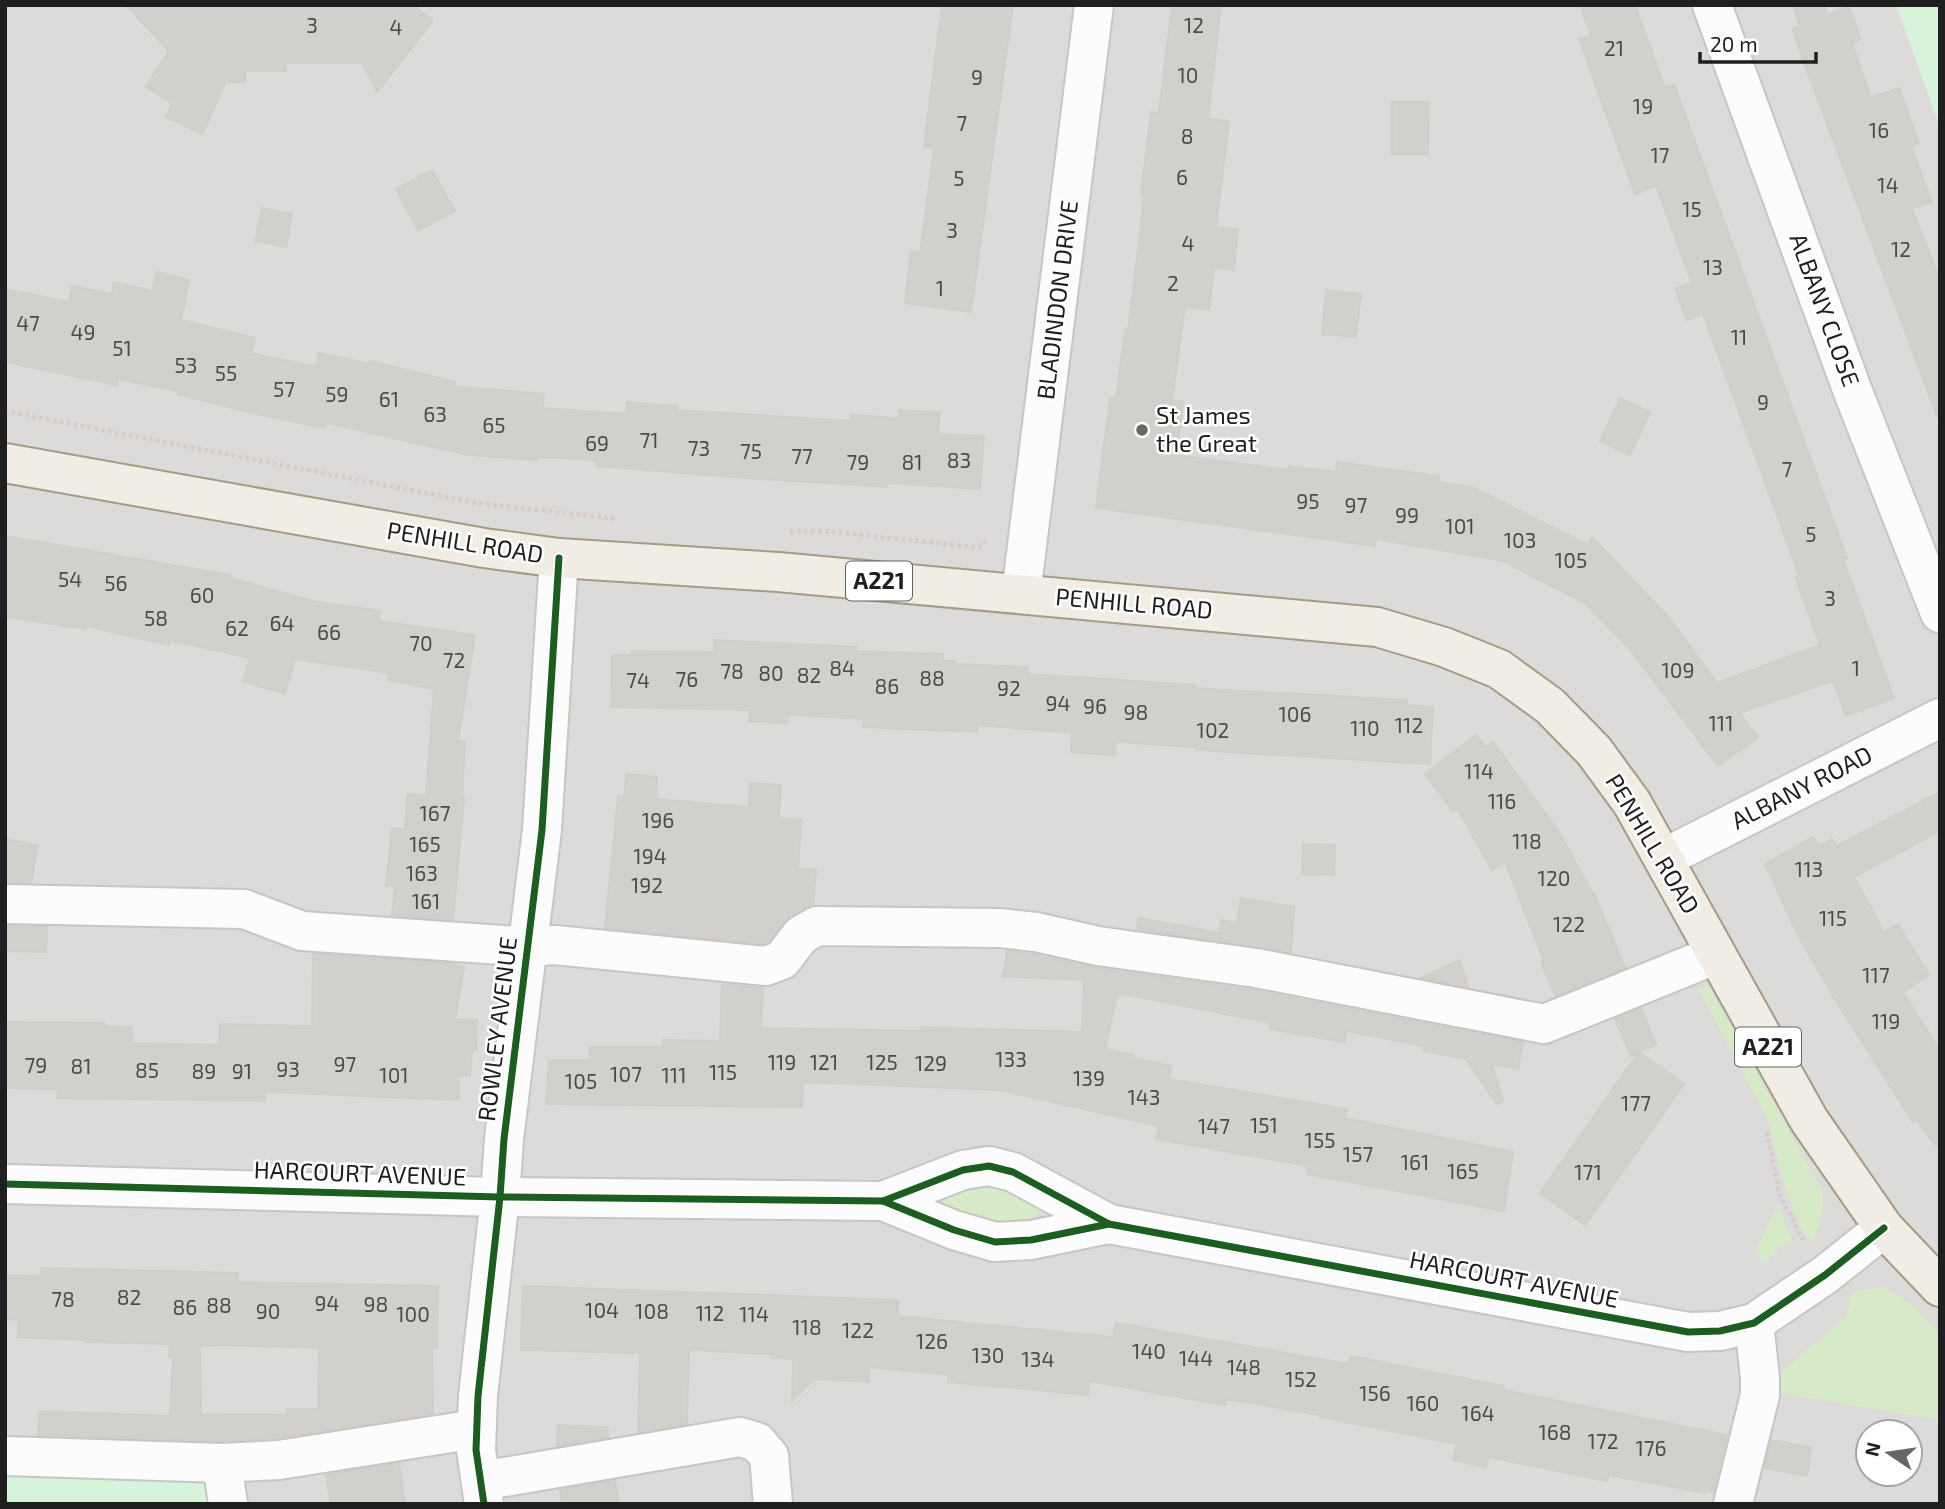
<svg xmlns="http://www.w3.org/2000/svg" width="1945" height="1509" font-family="'Exo 2',sans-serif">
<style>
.residential{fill:#dddbd9;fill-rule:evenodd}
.grass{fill:#d7eac8}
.park{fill:#d7f3da}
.building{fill:#d2d0cd;stroke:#d1ceca;stroke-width:2;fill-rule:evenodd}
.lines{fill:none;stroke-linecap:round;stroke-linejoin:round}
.minor-casing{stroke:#c6c6c4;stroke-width:42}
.major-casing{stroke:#a39c85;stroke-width:42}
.path{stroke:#d7cbc8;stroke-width:4.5;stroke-dasharray:3.5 3.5;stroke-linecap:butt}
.minor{stroke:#fcfcfc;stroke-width:38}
.major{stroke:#f1ede5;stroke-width:38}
.cycleway-casing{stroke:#fff;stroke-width:11}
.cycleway{stroke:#1b5e20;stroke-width:7}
.poi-dot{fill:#676765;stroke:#fff;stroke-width:2.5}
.labels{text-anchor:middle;stroke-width:5;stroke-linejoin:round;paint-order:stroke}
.number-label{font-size:21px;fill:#4c4b4a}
.shield{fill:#fff;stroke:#626262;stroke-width:2}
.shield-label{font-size:23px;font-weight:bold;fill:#1f1f1f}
.street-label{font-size:24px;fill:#1f1f1f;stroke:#fff}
.poi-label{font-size:24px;fill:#1f1f1f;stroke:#fff;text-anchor:start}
</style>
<rect width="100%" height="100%" fill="#eeece8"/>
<!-- residential -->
<path class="residential" d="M5,5H1940V1504H214L5,1469ZM1868,1432H1910V1474H1868Z"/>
<!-- grass -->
<g class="grass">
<path d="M1708,985L1822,1190C1823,1208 1823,1227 1811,1240L1802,1232L1798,1222L1781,1174L1768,1119L1699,990Z"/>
<path d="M992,1186L1025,1196L1043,1210L1027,1220L998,1223L956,1215L943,1202L960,1191Z"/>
<path d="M1778,1205L1793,1243L1789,1246L1785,1242L1764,1264L1755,1252Z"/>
<path d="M1884,1287L1911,1304L1940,1334V1420L1776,1392V1377L1847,1316L1852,1292Z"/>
</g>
<!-- park -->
<g class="park">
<path d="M1896,5H1940V127Z"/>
<path d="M5,1469L202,1473L214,1504H5Z"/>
</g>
<!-- building -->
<g class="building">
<path d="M126,5H413L433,21L377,92L362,63H286V71H245V82H226L202,134L166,117L172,103L146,87L169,51Z"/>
<path d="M942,5H1013L971,312L905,303L911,251L920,252L927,202L934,148L924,147Z"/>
<path d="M1172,5H1221L1208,119L1229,121L1216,227L1238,229L1234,270L1214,268L1209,310L1185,307L1172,400L1183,402L1176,455L1288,470L1289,466L1336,472L1337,462L1439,476L1438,482L1474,488L1588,545L1592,537L1669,618L1717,683L1820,645L1795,577L1799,575L1703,314L1687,320L1675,289L1692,283L1656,186L1635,194L1579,39L1591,35L1580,5H1635L1665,88L1674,84L1847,558L1843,559L1894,698L1846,716L1833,681L1739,713L1758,737L1718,766L1629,648L1585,603L1503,561L1376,539L1375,546L1096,508L1110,398L1116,399L1125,330H1128L1137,259L1144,195L1141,194L1151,112L1159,113Z"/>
<path d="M1793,5H1824L1827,15L1849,6L1861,39L1852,43L1871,98L1899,88L1919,143L1911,146L1932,202L1912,208L1940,280V415L1937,416L1803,60L1793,29L1800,26Z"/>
<path d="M1392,102H1429L1428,154H1392Z"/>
<path d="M432,170L455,211L418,231L396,189Z"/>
<path d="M262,208L292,214L286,247L255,241Z"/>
<path d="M157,272L189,280L181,320L255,338L251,353L316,367L319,353L370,364V361L455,382L454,386L544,394L543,408L626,414L627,402L677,406V410L851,421V415L899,418V410L940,412L938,434L984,436L980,489L887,483V487L745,478L597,466V461L569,458L537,457V460L468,455L327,423L325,428L252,413L178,394V391L118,379L117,385L5,362V289L69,302L72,286L112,294L114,282L152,291Z"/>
<path d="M1326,290L1361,294L1356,337L1322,334Z"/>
<path d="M1620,399L1650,412L1630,455L1600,441Z"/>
<path d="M5,536L231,575L230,578L312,601L381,611L379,621L475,635L458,741H465L462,798H464L453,920L392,915L395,886H386L392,828L405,829L408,794L426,795L434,689L388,680L389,673L295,659L285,694L243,681L250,658L170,640L169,645L86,626V629L5,617Z"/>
<path d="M714,640L857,647L856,651L943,654V661H955V664L1028,667V674L1195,685L1194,688L1407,700V705L1433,707L1430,764L1196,750V747L1116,742L1115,755L1071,752L1072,733L978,725L977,732L863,727L864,719L788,715L787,723L749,721L750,710L611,707L612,655H632V651L714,652Z"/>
<path d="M1476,735L1485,747L1493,742L1557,829L1598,902L1625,968L1555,996L1541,962L1544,961L1505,862L1492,870L1457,808L1453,811L1425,774Z"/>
<path d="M626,774L657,777L656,799L749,807L750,783L781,785L779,818L801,820L798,868L816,870L813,905L790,916L768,942L763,944L605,928L618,796H624Z"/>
<path d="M1940,792V831L1854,877L1884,932L1898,924L1929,975L1903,992L1940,1051V1151L1916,1119L1913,1122L1836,1001L1799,937L1765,864L1813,837L1819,846L1832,839L1837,846Z"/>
<path d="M5,839L38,845L31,883L5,882Z"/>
<path d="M1303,844L1335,845L1334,875L1302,874Z"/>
<path d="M1241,898L1294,907L1291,953L1136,929L1139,918L1219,933L1221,920L1237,923Z"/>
<path d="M5,926L47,927L46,952L5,951Z"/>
<path d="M1007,951L1032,954L1095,968L1252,990L1523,1042L1518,1069L1492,1064L1503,1101L1497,1104L1466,1059L1423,1051L1424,1046L1347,1031L1345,1042L1270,1029L1271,1023L1118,993L1105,1049L1133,1055L1132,1058L1172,1066L1169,1079L1347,1109L1345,1118L1513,1152L1504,1211L1307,1174L1308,1166L1156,1139L1159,1126L1000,1090L803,1082L802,1107L546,1104L549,1060H589L590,1047H663V1040L720,1041L722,984L763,988L761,1028L921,1031V1027L1082,1032L1084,980L1003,976Z"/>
<path d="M313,954L449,963L464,967L455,1019L477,1020L476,1050H472L470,1076H459V1100L265,1092V1101L57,1098L58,1089L5,1088V1022L104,1023V1026L132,1027V1043L219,1045L220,1024L312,1026Z"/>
<path d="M1460,960L1468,987L1421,978Z"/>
<path d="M1641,1008L1656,1045L1639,1052L1684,1084L1585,1225L1540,1193L1638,1053L1631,1056L1615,1019Z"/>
<path d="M41,1268L238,1273V1282L438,1286L437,1348H432L433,1414L277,1438L222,1441L38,1435L39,1411L170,1416L173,1357H169L170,1344L85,1342V1340L18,1337V1320L5,1319V1275L41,1276ZM221,1345L319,1348L318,1409H287V1415L201,1414L200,1346Z"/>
<path d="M523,1286L898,1300V1316L1113,1337L1116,1323L1349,1364L1351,1356L1504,1386V1390L1727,1435L1713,1492L1706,1491L1705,1493L1609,1475L1607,1481L1488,1457L1486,1467L1453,1460L1456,1444L1320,1417V1415L1226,1399L1225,1405L1089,1381L1088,1395L948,1382L949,1375L869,1367V1382L814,1379L792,1401L793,1359L771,1358V1354L689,1350L687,1424L638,1432L640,1353L521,1350Z"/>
<path d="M558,1425L607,1427L609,1437L557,1446Z"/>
<path d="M1771,1440L1811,1447L1807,1476L1764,1468Z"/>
<path d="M399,1463L405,1504H331L326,1475Z"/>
<path d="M615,1480L619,1504H562L560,1490Z"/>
</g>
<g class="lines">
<!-- minor casing -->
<g class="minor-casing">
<g id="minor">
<path d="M1712,5L1853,392L1940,613"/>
<path d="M1021,594L1094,5"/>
<path d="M1664,858L1940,718"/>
<path d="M5,904L244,909L302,931L529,947L555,945L766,966L782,960L801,935L817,926L1000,928L1036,932L1098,946L1256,968L1544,1024L1715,955"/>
<path d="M5,1184L500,1197L883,1201L954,1230L995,1242L1031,1240L1109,1224"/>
<path d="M883,1201L963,1170L989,1166L1013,1172L1109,1224L1688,1332L1720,1331L1754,1323L1825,1275L1884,1228"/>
<path d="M5,1456L222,1463"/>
<path d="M481,1481L740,1437L757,1442L769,1456L773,1504"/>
<path d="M228,1504L222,1463L279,1460L476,1429"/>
<path d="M484,1504L476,1450L478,1396L500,1197L504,1139L542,830L559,558"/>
<path d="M1733,1504L1760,1395V1378L1754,1323"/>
</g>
</g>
<!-- major casing -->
<g class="major-casing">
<path id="major" d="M5,463L484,548L559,558L778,572L1377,627L1444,647L1499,669L1550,706L1594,751L1632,803L1809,1120L1884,1228L1940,1287"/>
</g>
<!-- path -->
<g class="path">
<path d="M5,411L477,503L618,519"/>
<path d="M790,531H826L973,547H979L988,540"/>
<path d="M1767,1132L1779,1194L1804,1241"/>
</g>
<!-- minor -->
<use href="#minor" class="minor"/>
<!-- major -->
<use href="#major" class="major"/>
<!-- cycleway casing -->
<g class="cycleway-casing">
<g id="cycleway">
<path d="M5,1184L500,1197L883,1201L954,1230L995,1242L1031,1240L1109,1224"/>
<path d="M883,1201L963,1170L989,1166L1013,1172L1109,1224L1688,1332L1720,1331L1754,1323L1825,1275L1884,1228"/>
<path d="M484,1504L476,1450L478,1396L500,1197L504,1139L542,830L559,558"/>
</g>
</g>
<!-- cycleway -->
<use href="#cycleway" class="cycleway"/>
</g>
<!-- markers -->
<circle class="poi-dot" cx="1142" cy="430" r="7"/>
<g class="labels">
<!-- number labels -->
<g class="number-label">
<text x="312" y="33">3</text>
<text x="1194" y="33">12</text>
<text x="396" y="35">4</text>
<text x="1614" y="56">21</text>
<text x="1188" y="83">10</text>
<text x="977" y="85">9</text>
<text x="1643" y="114">19</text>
<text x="962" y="131">7</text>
<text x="1879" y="138">16</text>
<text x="1187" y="144">8</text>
<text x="1660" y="163">17</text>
<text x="1182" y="185">6</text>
<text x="959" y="186">5</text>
<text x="1888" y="193">14</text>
<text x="1692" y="217">15</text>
<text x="952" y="238">3</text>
<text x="1188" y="251">4</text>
<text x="1901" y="257">12</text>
<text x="1713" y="275">13</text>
<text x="1173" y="291">2</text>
<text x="940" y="296">1</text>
<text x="28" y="331">47</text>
<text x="83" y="340">49</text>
<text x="1739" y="345">11</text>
<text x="122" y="356">51</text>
<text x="186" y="373">53</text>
<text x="226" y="381">55</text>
<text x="284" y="397">57</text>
<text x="337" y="402">59</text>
<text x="389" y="407">61</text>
<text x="1763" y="410">9</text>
<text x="435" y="422">63</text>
<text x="494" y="433">65</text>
<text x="649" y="448">71</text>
<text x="597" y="451">69</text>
<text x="699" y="456">73</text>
<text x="751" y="459">75</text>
<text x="802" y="464">77</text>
<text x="959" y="468">83</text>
<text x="858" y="470">79</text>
<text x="912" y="470">81</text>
<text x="1787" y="477">7</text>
<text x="1308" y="509">95</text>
<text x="1356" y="513">97</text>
<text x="1407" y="523">99</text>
<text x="1460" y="534">101</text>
<text x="1811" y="542">5</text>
<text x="1520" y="548">103</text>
<text x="1571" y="568">105</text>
<text x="70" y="587">54</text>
<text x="116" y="591">56</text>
<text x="202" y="603">60</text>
<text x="1830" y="606">3</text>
<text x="156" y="626">58</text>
<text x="282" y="631">64</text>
<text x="237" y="636">62</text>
<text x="329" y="640">66</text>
<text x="421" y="651">70</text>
<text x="454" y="668">72</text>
<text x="842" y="676">84</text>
<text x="1856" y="676">1</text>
<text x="1678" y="678">109</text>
<text x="732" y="679">78</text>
<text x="771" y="681">80</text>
<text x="809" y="683">82</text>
<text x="932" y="686">88</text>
<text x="687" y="687">76</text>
<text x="638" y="688">74</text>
<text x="887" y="694">86</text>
<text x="1009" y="696">92</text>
<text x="1058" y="711">94</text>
<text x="1095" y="714">96</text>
<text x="1136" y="720">98</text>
<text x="1295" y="722">106</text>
<text x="1721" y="731">111</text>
<text x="1409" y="733">112</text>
<text x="1365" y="736">110</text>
<text x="1213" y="738">102</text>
<text x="1479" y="779">114</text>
<text x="1502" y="809">116</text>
<text x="435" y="821">167</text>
<text x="658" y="828">196</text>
<text x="1527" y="849">118</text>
<text x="425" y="852">165</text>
<text x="650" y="864">194</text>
<text x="1809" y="877">113</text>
<text x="422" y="881">163</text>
<text x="1554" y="886">120</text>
<text x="647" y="893">192</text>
<text x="426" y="909">161</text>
<text x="1833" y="926">115</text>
<text x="1569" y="932">122</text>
<text x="1876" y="983">117</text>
<text x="1886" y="1029">119</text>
<text x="1011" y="1067">133</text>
<text x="782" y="1070">119</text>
<text x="824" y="1070">121</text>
<text x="882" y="1070">125</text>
<text x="931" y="1071">129</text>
<text x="345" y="1072">97</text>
<text x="36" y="1073">79</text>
<text x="81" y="1074">81</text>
<text x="288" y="1077">93</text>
<text x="147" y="1078">85</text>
<text x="204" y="1079">89</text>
<text x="242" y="1079">91</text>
<text x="723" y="1080">115</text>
<text x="626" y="1082">107</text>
<text x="394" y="1083">101</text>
<text x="674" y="1083">111</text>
<text x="1089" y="1086">139</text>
<text x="581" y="1089">105</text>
<text x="1144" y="1105">143</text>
<text x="1636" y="1111">177</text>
<text x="1264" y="1133">151</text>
<text x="1214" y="1134">147</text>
<text x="1320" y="1148">155</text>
<text x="1358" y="1162">157</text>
<text x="1415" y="1170">161</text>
<text x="1463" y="1179">165</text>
<text x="1588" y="1180">171</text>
<text x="129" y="1305">82</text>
<text x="63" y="1307">78</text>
<text x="327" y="1311">94</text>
<text x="376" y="1312">98</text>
<text x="219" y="1313">88</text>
<text x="185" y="1315">86</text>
<text x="602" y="1318">104</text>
<text x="268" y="1319">90</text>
<text x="652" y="1319">108</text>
<text x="710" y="1321">112</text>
<text x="413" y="1322">100</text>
<text x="754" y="1322">114</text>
<text x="807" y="1335">118</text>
<text x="858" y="1338">122</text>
<text x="932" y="1349">126</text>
<text x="1149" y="1359">140</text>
<text x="988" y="1363">130</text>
<text x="1196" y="1366">144</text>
<text x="1038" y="1367">134</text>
<text x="1244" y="1375">148</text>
<text x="1301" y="1387">152</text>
<text x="1375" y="1401">156</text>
<text x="1423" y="1411">160</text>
<text x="1478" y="1421">164</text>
<text x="1555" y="1440">168</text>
<text x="1603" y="1449">172</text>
<text x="1651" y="1456">176</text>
</g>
<!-- shield labels -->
<g class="shield">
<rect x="846" y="561.5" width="66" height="39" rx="5"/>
<rect x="1735" y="1027.5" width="66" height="39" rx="5"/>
</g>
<g class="shield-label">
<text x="879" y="589">A221</text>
<text x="1768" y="1055">A221</text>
</g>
<!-- street labels -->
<g class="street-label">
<text transform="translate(1058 300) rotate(-83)" y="8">BLADINDON DRIVE</text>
<text transform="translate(1824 310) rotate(70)" y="8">ALBANY CLOSE</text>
<text transform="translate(465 543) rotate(9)" y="8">PENHILL ROAD</text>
<text transform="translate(1134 604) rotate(5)" y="8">PENHILL ROAD</text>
<text transform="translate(1802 788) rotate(-27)" y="8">ALBANY ROAD</text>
<text transform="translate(1652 844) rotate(59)" y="8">PENHILL ROAD</text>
<text transform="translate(498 1029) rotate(-83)" y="8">ROWLEY AVENUE</text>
<text transform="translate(360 1174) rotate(2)" y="8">HARCOURT AVENUE</text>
<text transform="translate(1514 1280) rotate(11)" y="8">HARCOURT AVENUE</text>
</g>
<!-- poi labels -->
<g class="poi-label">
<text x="1156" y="424">St James<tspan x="1156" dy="28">the Great</tspan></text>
</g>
</g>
<!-- border -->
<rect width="1945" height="1509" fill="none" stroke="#1f1f1f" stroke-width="14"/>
<!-- north arrow -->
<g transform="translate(1889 1453) rotate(283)"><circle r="33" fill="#ffffff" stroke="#a5a5a5" stroke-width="2"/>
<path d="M0-5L12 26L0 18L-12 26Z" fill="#676765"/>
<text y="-10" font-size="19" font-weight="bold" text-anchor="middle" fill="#1f1f1f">N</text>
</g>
<!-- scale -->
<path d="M1700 52v10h116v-10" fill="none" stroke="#1f1f1f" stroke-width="3.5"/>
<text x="1710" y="52" font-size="21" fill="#1f1f1f" stroke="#ffffff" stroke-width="5" paint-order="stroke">20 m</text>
</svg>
